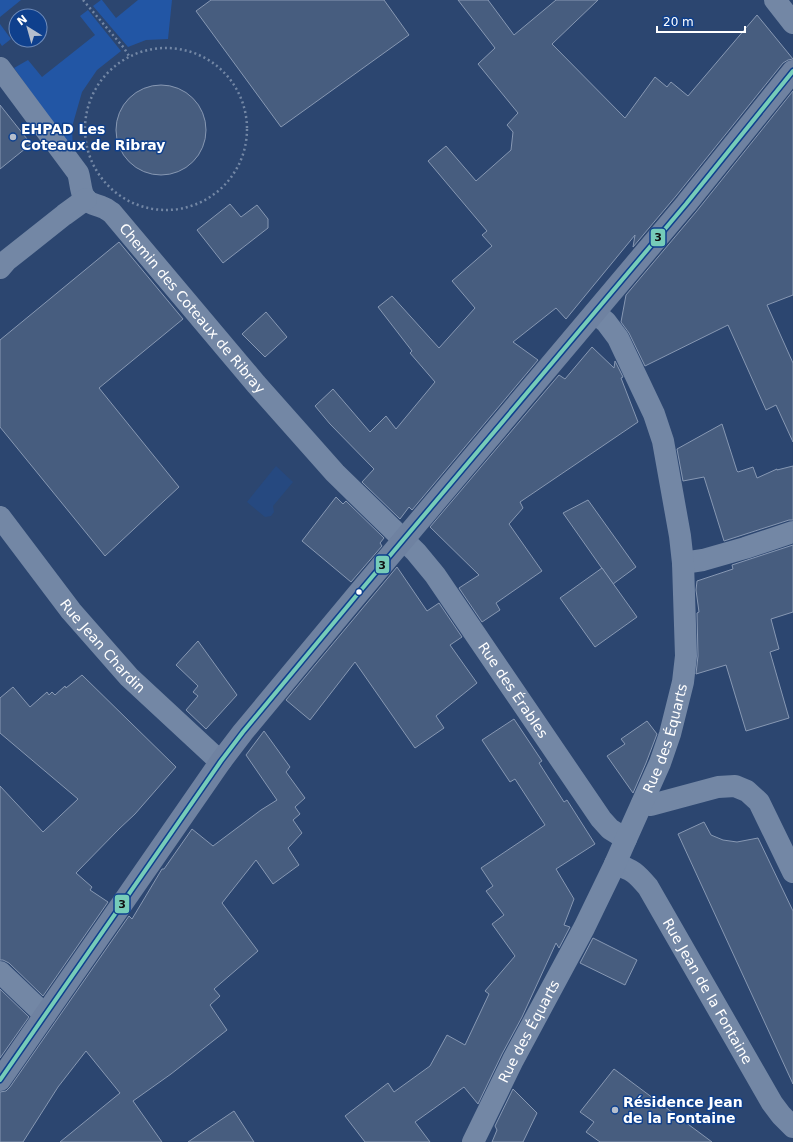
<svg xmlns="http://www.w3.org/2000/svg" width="793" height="1142" font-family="'DejaVu Sans',sans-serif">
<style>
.green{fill:#2256a5}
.water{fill:#264980}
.building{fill:#475d7f;stroke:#8798b3}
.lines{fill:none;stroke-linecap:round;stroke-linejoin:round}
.path{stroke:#7387a5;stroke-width:2.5;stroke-dasharray:2 3;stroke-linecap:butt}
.street{stroke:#7387a5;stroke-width:22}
.secondary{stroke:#6f82a1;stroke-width:22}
.bus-1-casing{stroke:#0f408d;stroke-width:7}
.bus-1{stroke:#76ccb9;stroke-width:4}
.poi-dot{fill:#b5becd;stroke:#0f408d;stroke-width:1.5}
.bus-dot{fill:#fff;stroke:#0f408d;stroke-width:1.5}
.labels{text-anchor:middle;stroke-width:3;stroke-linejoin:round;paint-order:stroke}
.poi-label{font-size:14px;font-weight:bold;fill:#fff;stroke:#0f408d;text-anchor:start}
.street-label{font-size:14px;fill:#fff;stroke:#0f408d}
.line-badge{stroke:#0f408d;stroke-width:1.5}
.pale-badge-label{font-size:11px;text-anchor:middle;font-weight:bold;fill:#111}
</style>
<rect width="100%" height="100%" fill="#2c4670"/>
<!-- green -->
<g class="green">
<path d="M0,0H21L0,17Z"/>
<path d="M101,0H102L116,18L138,0H172L168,39L146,40L128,47L93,6Z"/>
<path d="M88,10L121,51L97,70L82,92L72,127L73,151L14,68L28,60L42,77L95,35L80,16Z"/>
<path d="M0,24L11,39L2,46L0,43Z"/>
</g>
<!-- water -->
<path class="water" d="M276,466L293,482L273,506L274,512L271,516L265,517L247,502Z"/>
<!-- building -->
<g class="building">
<path d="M211,0H384L409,35L281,127L196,11Z"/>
<path d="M458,0H488L514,35L556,0H598L552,44L625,118L655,77L667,87L671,82L688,96L757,15L793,59L788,60L783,63L676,196L633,247L635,235L566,319L556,308L513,342L538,360L412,510L409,507L400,519L362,482L374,469L330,424L315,406L333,389L370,432L386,416L396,429L435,382L410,353L412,351L378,307L392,296L439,348L475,308L452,281L492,246L482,235L487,231L428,161L446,146L476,181L511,150L513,132L507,125L518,113L478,64L495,48Z"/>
<circle cx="161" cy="130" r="45"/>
<path d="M793,91V295L767,305L793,363V442L776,405L766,410L728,325L645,366L629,333L621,322L626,295L696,212Z"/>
<path d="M0,105L31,144L0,169Z"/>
<path d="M230,204L241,217L257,205L268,219V228L223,263L197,230Z"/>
<path d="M119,242L183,319L99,388L179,487L105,556L0,427V340Z"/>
<path d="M266,312L287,337L265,357L242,334Z"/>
<path d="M592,347L614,368L615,361L623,377L621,378L638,422L520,502L523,508L509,524L542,571L496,603L500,610L482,622L459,588L479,575L430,527L559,375L565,379Z"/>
<path d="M722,424L737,471L738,472L753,467L757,478L777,469V470L793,466V520H789L724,541L704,477L683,481L677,449Z"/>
<path d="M336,497L343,504L346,501L384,538L380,543L382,546L351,582L302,541Z"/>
<path d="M588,500L636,567L613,584L563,513Z"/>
<path d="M793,545V612L771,619L779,649L770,652L789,718L746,731L726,665L696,674L698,656L697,613L699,612L696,590L697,581L733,569L732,565Z"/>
<path d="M397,567L427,611L439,603L462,637L450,645L477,683L436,716L444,728L415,748L355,662L310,720L286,700Z"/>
<path d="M602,568L637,617L595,647L560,598Z"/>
<path d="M198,641L237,695L206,729L186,710L198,696L193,692L198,686L176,665Z"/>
<path d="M82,675L176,767L135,814L119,829L76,873L92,887L90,890L108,902L43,996L9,963L3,960H0V786L43,832L78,799L0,733V698L13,687L30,707L47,692L49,695L52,692L55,695L65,686L66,688Z"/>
<path d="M514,719L542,761L539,763L564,802L567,800L595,844L556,869L574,899L564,925L570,927L559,948L556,943L522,1017L502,1054L478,1104L464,1087L415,1122L430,1142H365L345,1116L388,1083L394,1092L430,1066L447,1035L465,1045L489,994L485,991L515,956L492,924L504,915L486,891L493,886L481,868L545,825L515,779L510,782L482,740Z"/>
<path d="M647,721L657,734L646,763L633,793L607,756L625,744L621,739Z"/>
<path d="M264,731L290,767L286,772L305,798L295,807L300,814L293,820L302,833L288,848L299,865L273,884L256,860L222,903L258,951L214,989L220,996L210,1005L227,1030L171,1074L133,1101L162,1142H60L120,1093L86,1051L58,1087L23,1142H0V1092L6,1091L10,1087L129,916L132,919L162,869H164L192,829L213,846L261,810L277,800L246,755Z"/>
<path d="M704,822L711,835L723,840L737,842L758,838L793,911V1084L678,834Z"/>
<path d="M593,938L637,960L625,985L580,963Z"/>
<path d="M0,989L29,1017L0,1058Z"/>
<path d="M614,1069L712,1142H600L586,1132L594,1122L580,1112Z"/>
<path d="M513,1089L537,1113L523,1142H492L497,1130L495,1126Z"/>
<path d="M234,1111L254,1142H188Z"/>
</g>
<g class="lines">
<!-- path -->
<g class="path">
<path d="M83,0L124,48L129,56"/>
<circle cx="166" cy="129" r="81"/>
</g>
<!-- street -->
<g class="street">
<path d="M775,0L793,23"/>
<path id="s1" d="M0,68L78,173C80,179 80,185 82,192C86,205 94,203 104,208C107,209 109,211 112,213L256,384L335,473L416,552L435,575L601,819L610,829L626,839"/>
<path d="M0,268L6,261L64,215L86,199"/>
<path id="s2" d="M0,517L71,611L129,677L212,754L221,761"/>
<path d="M683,563L703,560L745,548L793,532"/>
<path d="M642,804L651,805L718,787L735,786L747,791L759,802L793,872"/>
<path id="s3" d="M615,864C633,870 636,873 648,887L772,1103L781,1115L793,1127"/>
<path d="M0,972L45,1015"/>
<path id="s4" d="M473,1142L513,1060L584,928L615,864L626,839L660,763L670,734L683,682L686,656L683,563L680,536L663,441L654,414L618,338L606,322L595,313"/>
</g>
<!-- secondary -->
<path class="secondary" d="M0,1080L221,761L243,732L356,596L686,204L793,71"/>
<!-- bus-1 casing -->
<g class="bus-1-casing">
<path id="bus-1" d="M0,1080L221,761L243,732L356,596L686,204L793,71"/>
</g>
<!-- bus-1 -->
<use href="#bus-1" class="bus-1"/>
</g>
<!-- markers -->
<g class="poi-dot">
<circle cx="13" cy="137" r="4"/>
<circle cx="615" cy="1110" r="4"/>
</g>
<circle class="bus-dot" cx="359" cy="592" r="3.5"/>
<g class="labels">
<!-- poi labels -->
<g class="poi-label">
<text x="21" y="134">EHPAD Les<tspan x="21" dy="16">Coteaux de Ribray</tspan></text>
<text x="623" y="1107">Résidence Jean<tspan x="623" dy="16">de la Fontaine</tspan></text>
</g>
<!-- street labels -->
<g class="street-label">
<text dy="5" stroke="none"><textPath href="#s1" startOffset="313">Chemin des Coteaux de Ribray</textPath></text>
<text dy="5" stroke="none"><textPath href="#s2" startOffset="165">Rue Jean Chardin</textPath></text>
<text dy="5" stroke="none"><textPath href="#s1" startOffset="813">Rue des Érables</textPath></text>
<text dy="5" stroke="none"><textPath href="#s4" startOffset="448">Rue des Équarts</textPath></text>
<text dy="5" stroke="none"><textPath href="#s3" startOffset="161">Rue Jean de la Fontaine</textPath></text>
<text dy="5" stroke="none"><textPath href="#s4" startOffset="124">Rue des Équarts</textPath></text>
</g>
</g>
<g class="line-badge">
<rect x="650" y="228" width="16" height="19" rx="4" fill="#76ccb9"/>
<rect x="375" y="555" width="15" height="19" rx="4" fill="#76ccb9"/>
<rect x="114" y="894" width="16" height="20" rx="4" fill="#76ccb9"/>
</g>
<g class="pale-badge-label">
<text x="658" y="241">3</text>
<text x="382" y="569">3</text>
<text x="122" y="908">3</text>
</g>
<!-- north arrow -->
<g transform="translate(28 28) rotate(323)"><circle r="19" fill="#0f408d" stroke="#6f8cbb"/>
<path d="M0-3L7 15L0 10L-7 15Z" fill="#b5becd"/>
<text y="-6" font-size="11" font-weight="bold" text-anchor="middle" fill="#ffffff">N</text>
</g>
<!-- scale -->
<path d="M657 26v6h88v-6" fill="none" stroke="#ffffff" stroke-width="2"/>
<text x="663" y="26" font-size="12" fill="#ffffff" stroke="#0f408d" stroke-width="3" paint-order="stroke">20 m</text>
</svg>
